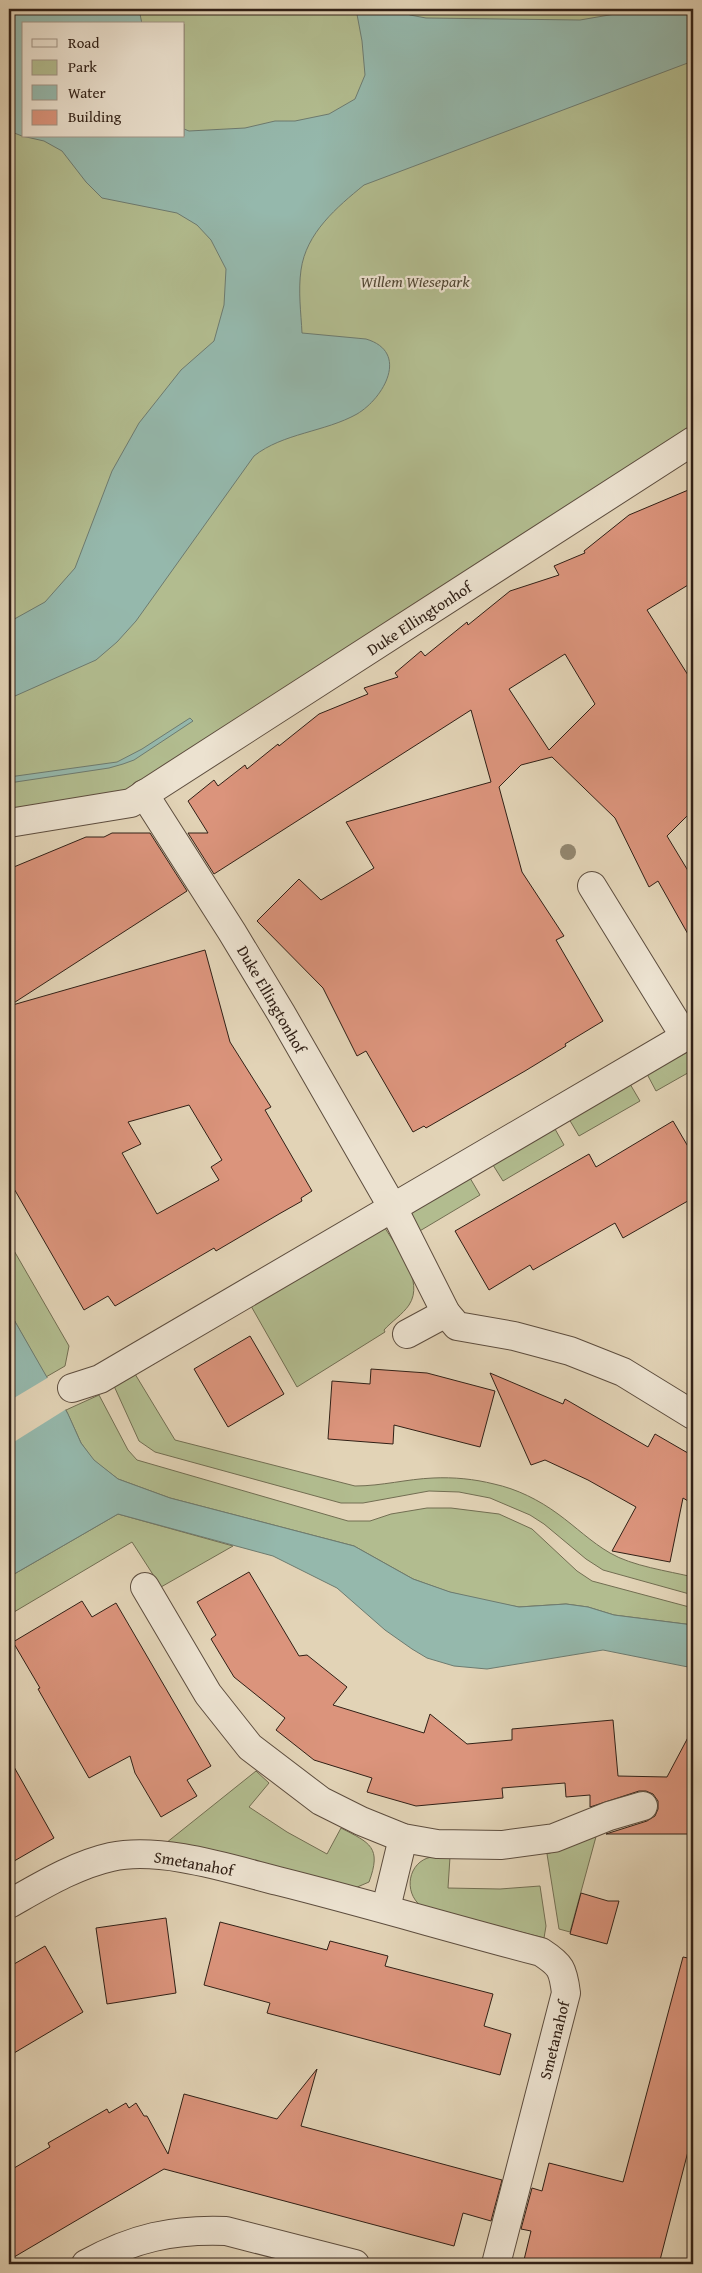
<svg xmlns="http://www.w3.org/2000/svg" width="702" height="2273" font-family="'Gentium Book Plus',serif">
<style>
.green{fill:#b2bc8f;stroke:#726e52;fill-rule:evenodd}
.water{fill:#95b8ac;stroke:#6d7b70}
.pier{fill:#e2d3b6}
.building{fill:#db947c;stroke:#312016;fill-rule:evenodd}
.lines{fill:none;stroke-linecap:round;stroke-linejoin:round}
.minor-casing{stroke:#5d4d3e;stroke-width:30}
.minor{stroke:#ece2d0;stroke-width:28}
.tree{fill:#92866e}
.labels{text-anchor:middle;stroke-width:4.5;stroke-linejoin:round;paint-order:stroke}
.park-label{font-size:16px;font-style:italic;fill:#514734;stroke:#ece2d0}
.street-label{font-size:16px;fill:#312016;stroke:#ece2d0}
</style>
<rect width="100%" height="100%" fill="#e2d3b6"/>
<filter id="stains"><feTurbulence type="fractalNoise" baseFrequency=".004" numOctaves="4"/><feColorMatrix values="0 0 0 0 .2 0 0 0 0 .09 0 0 0 0 .02 0 0 0 .5 -.17"/></filter>
<radialGradient id="worn" r=".72"><stop offset=".6" stop-color="#630" stop-opacity="0"/><stop offset="1" stop-color="#630" stop-opacity=".3"/></radialGradient>
<!-- green -->
<g class="green">
<path d="M9,9H693V426L110,800L9,814ZM24,24H184V136H24Z"/>
<path d="M693,1049V1070L656,1091L647,1074Z"/>
<path d="M630,1084L640,1101L579,1136L569,1119Z"/>
<path d="M555,1129L564,1145L503,1181L493,1165Z"/>
<path d="M470,1178L480,1195L418,1232L408,1215Z"/>
<path d="M385,1228C397,1248 425,1281 409,1305C403,1314 391,1322 384,1330L385,1332L297,1387L251,1306Z"/>
<path d="M9,1242L69,1346L65,1366L46,1377L9,1311Z"/>
<path d="M135,1374L175,1440L355,1486C382,1486 407,1479 433,1478C454,1477 474,1479 494,1484C517,1489 539,1500 558,1514C576,1527 591,1542 610,1553C632,1566 668,1571 693,1577V1595L603,1570L586,1559L544,1524L530,1515L490,1498L459,1492L429,1491L363,1503H341L155,1452L139,1441L114,1386Z"/>
<path d="M99,1395L128,1450L137,1460L348,1521H370L391,1514L427,1508H451L499,1514L532,1529L577,1571L592,1581L693,1608V1625L614,1615L588,1607L566,1604L519,1607L485,1601L449,1592L413,1579L354,1546L170,1498L118,1479L93,1460L81,1443L66,1410Z"/>
<path d="M118,1514L233,1546L161,1587L132,1542L9,1615V1577Z"/>
<path d="M256,1771L269,1783L249,1807L287,1832L327,1854L341,1828C370,1843 382,1847 369,1882L355,1888L166,1843Z"/>
<path d="M597,1833L570,1932L559,1929L547,1854L577,1844Z"/>
<path d="M431,1857H450L448,1888L500,1889L540,1886L546,1926L544,1938L421,1906C403,1892 408,1862 431,1857Z"/>
</g>
<!-- water -->
<g class="water">
<path d="M18,9H139L142,24H24V136H184V129L189,131L245,128L275,121H295L329,114L355,99L365,75L362,41L356,9H399L410,15L426,18L580,20L644,9H693V61L364,185C337,207 306,233 301,270C298,291 301,313 302,333L366,339C410,352 384,398 357,414C325,432 283,433 254,456L136,621L117,642L96,660L15,696H9V622L45,602L75,568L112,471L139,423L181,370L214,341L224,305L226,269L211,240L197,225L177,213L102,198L86,182L62,151L44,141L22,136L9,131V24Z"/>
<path d="M190,718L193,721L134,760L123,764L109,768L9,783V777L117,762L142,749Z"/>
<path d="M9,1311L68,1414L81,1443L94,1460L118,1479L170,1498L354,1546L413,1579L450,1592L519,1607L566,1604L588,1607L614,1615L693,1625V1668L603,1650L487,1669L454,1666L427,1658L412,1649L385,1630L337,1588L273,1556L118,1514L9,1577V1483L12,1473L9,1455Z"/>
</g>
<!-- pier -->
<path class="pier" d="M49,1377L68,1408L9,1445V1401Z"/>
<!-- building -->
<g class="building">
<path d="M693,488V582L647,610L693,683V810L667,836L693,879V943L658,881L649,887L615,818L552,757L521,765L499,787L522,872L564,936L556,940L603,1021L565,1044L566,1046L525,1071L426,1128L424,1126L413,1132L366,1051L357,1056L323,988L257,921L299,879L321,900L374,868L346,822L491,782L471,710L214,874L188,833H208L188,801L214,780L218,786L245,765L247,769L278,744L279,746L319,714L368,694L364,688L398,677L395,673L421,651L425,656L467,622L468,625L510,591L559,575L554,566L585,553L584,551L629,515ZM565,654L595,704L549,750L509,689Z"/>
<path d="M112,833H150L187,891L9,1006V869L86,837H104Z"/>
<path d="M205,950L230,1042L271,1107L265,1110L312,1191L301,1198L302,1201L279,1214L216,1251L214,1248L115,1306L108,1296L84,1310L9,1180V1006ZM189,1105L222,1160L211,1167L219,1180L157,1214L122,1153L141,1144L128,1122Z"/>
<path d="M673,1121L693,1155V1198L623,1238L615,1223L533,1270L530,1265L489,1290L455,1231L589,1154L596,1167Z"/>
<path d="M250,1336L284,1394L228,1427L194,1369Z"/>
<path d="M371,1369L427,1373L495,1391L480,1447L394,1425L393,1444L328,1439L332,1381L370,1384Z"/>
<path d="M490,1373L563,1404L565,1399L648,1447L655,1434L693,1456V1504L683,1498L670,1562L612,1551L636,1507L588,1480L545,1460L531,1465Z"/>
<path d="M249,1572L299,1656L307,1655L347,1687L333,1705L424,1733L430,1714L467,1744L512,1740V1729L613,1720L618,1776L667,1777L693,1728V1834H606L647,1821L655,1816L658,1809V1801L653,1794L646,1791H639L590,1807V1795L566,1797L565,1783L502,1788L503,1798L416,1806L367,1792L372,1778L314,1760L276,1730L285,1718L234,1677L211,1639L216,1635L197,1602Z"/>
<path d="M82,1601L92,1617L116,1603L211,1766L187,1780L197,1796L161,1817L135,1773L130,1756L89,1778L38,1689L40,1688L13,1642Z"/>
<path d="M9,1758L54,1838L9,1864Z"/>
<path d="M581,1893L608,1901H619L607,1944L570,1934Z"/>
<path d="M166,1918L176,1993L107,2004L96,1928Z"/>
<path d="M220,1922L327,1950L330,1941L388,1956L385,1966L493,1994L484,2026L511,2034L500,2075L267,2013L270,2003L204,1985Z"/>
<path d="M45,1946L83,2012L9,2056V1967Z"/>
<path d="M683,1957L693,1959V2132L659,2264H523L531,2231L521,2229L532,2188L542,2191L549,2163L623,2182Z"/>
<path d="M317,2069L301,2126L502,2180L491,2221L463,2213L454,2246L164,2169L9,2260V2171L50,2147L48,2143L107,2109L109,2113L126,2103L129,2108L136,2103L144,2116H147L168,2154L184,2094L277,2119Z"/>
</g>
<g class="lines">
<!-- minor casing -->
<g class="minor-casing">
<g id="minor">
<path d="M144,794L232,932L281,1013L393,1208L446,1313L457,1326L514,1336L570,1351L623,1372L693,1415"/>
<path d="M9,823L131,803L693,441"/>
<path d="M592,886L685,1037"/>
<path d="M407,1334L446,1313"/>
<path d="M72,1388L100,1379L693,1032"/>
<path d="M145,1587L208,1694L250,1747L321,1801L361,1821L403,1838L437,1844L502,1845L554,1838L609,1816L643,1806"/>
<path d="M9,1904C41,1886 75,1865 111,1857C160,1846 231,1869 278,1881C366,1903 453,1929 541,1952C561,1965 563,1969 566,1993L496,2264"/>
<path d="M386,1908L403,1838"/>
<path d="M86,2264C133,2238 173,2229 226,2231L355,2264"/>
</g>
</g>
<!-- minor -->
<use href="#minor" class="minor"/>
</g>
<!-- trees -->
<circle class="tree" cx="568" cy="852" r="8"/>
<g class="labels">
<!-- park labels -->
<g class="park-label">
<text x="415" y="287">Willem Wiesepark</text>
</g>
<!-- street labels -->
<g class="street-label">
<text transform="translate(419 618) rotate(-33)" y="6">Duke Ellingtonhof</text>
<text transform="translate(272 999) rotate(60)" y="6">Duke Ellingtonhof</text>
<text transform="translate(194 1863) rotate(10)" y="6">Smetanahof</text>
<text transform="translate(554 2040) rotate(-76)" y="6">Smetanahof</text>
</g>
</g>
<!-- margin -->
<rect width="702" height="2273" fill="none" stroke="#e2d3b6" stroke-width="30"/>
<rect x="10" y="10" width="682" height="2253" fill="none" stroke="#312016" stroke-width="2.5"/>
<rect x="15" y="15" width="672" height="2243" fill="none" stroke="#312016"/>
<!-- legend -->
<rect x="22" y="22" width="162" height="115" fill="#ece2d0" stroke="#a19486"/>
<rect x="32" y="39" width="25" height="8" fill="#ece2d0" stroke="#a19486"/>
<text x="68" y="48" font-size="15" fill="#312016">Road</text>
<rect x="32" y="60" width="25" height="15" fill="#b2bc8f" stroke="#a19486"/>
<text x="68" y="72" font-size="15" fill="#312016">Park</text>
<rect x="32" y="85" width="25" height="15" fill="#95b8ac" stroke="#a19486"/>
<text x="68" y="98" font-size="15" fill="#312016">Water</text>
<rect x="32" y="110" width="25" height="15" fill="#db947c" stroke="#a19486"/>
<text x="68" y="122" font-size="15" fill="#312016">Building</text>
<rect width="100%" height="100%" filter="url(#stains)"/>
<rect width="100%" height="100%" fill="url(#worn)"/>
</svg>
